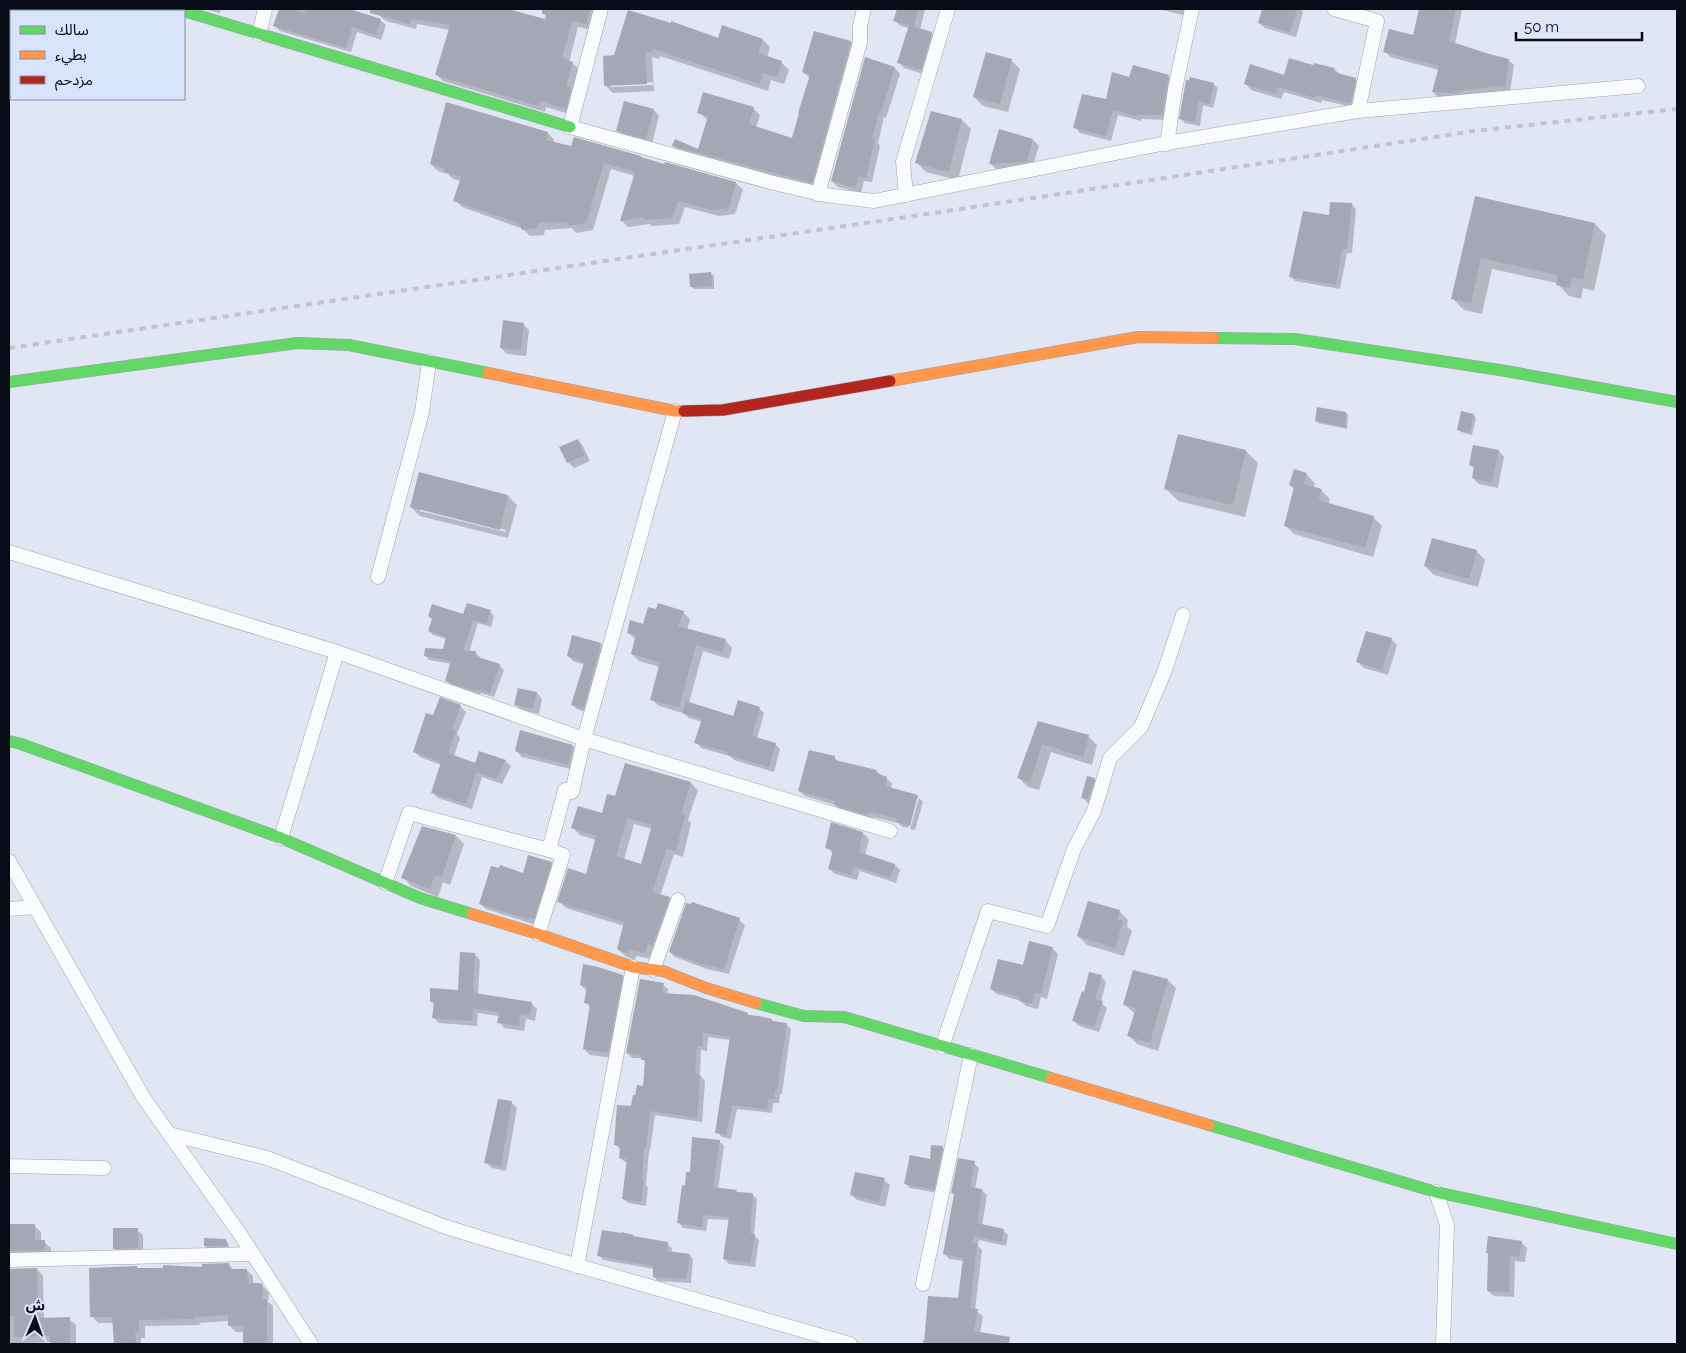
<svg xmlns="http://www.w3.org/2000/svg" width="1686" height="1353" font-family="Raleway,'Noto Sans Arabic',sans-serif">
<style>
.shadow{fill:#0003;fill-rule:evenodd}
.building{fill:#a6a7b4;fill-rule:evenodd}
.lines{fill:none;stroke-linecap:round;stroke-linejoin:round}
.street-casing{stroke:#9da2ae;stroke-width:15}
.fast-casing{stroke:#9da2ae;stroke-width:12}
.slow-casing{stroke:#9da2ae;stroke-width:12}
.jam-casing{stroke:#9da2ae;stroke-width:12}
.street{stroke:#fafbfd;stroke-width:14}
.fast{stroke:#63d668;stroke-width:11}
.slow{stroke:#ff974d;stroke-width:11}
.jam{stroke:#b3261e;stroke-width:11}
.rail{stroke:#c1c3c7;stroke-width:4;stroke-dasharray:6 6;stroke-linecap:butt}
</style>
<rect width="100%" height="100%" fill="#e0e6f4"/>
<!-- shadow -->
<g class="shadow">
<path d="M9,9H25L24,11L12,10L9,18Z"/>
<path d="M80,9H109L108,11H88Z"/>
<path d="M203,9H220V13Z"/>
<path d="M280,9H346L380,20L386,25L381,40L357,32L351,52L280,31L275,26Z"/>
<path d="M381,9H505L546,20L549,9H597L592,30L578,27L569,62L572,63L579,69L572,115L546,107L545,112L443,81L436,74L450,30L417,24L416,29L386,21L379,15Z"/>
<path d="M898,9H925L920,30L931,33L937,38L926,75L904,68L899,62L909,28L901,26L895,21Z"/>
<path d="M1158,9H1189L1187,16Z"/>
<path d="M1263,9H1300L1303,12L1296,37L1265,28L1259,23Z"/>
<path d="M1420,9H1462L1455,44L1508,60L1514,65L1510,92L1438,97L1433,92L1439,70L1390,57L1385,51L1414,37Z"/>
<path d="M628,12L719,39L763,40L770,47L767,57L781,62L789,70L784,84L771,80L768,91L660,56L659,59L652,57L654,91L613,93L606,86L604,57L615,56ZM654,82V85L611,87V85Z"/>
<path d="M851,42L857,49L819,189L680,152L673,146L699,150L708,120L699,113L753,108L760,115L756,128L793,140L810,78L803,72Z"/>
<path d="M1011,60L1020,69L1008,112L983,106L974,97Z"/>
<path d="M895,68L900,74L886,118L884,117L878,143L880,146L872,182L864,181L861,193L838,187L832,181Z"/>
<path d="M1334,69L1341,75L1355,79L1361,85L1356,108L1322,100L1321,103L1284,92L1281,99L1251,90L1246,84Z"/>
<path d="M1168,76L1174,81L1167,120L1141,119V121L1118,115L1111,141L1080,133L1075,127L1107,101L1130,78Z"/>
<path d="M1213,84L1218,88L1213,108L1203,105L1200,126L1185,123L1181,119Z"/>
<path d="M654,110L659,116L652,144L623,136L617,130Z"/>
<path d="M932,112L962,120L971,129L958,180L926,172L917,163Z"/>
<path d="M1000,131L1033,140L1039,146L1032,167L996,169L991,164Z"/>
<path d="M548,133L554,140V143L643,159L736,183L743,190L735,214L719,216L685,207L679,224L652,226L650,224L628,227L621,220L635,176L611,169L593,230L576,233L572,228L545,230L544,235L530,236L523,229L462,207L455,200L461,181L453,179L448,174L438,171L431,164Z"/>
<path d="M1476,198L1595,224L1606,235L1594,291L1583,288L1581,299L1569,296L1557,283L1492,269L1482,314L1464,310L1453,299Z"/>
<path d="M1352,204L1356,209L1352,253H1347L1340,289L1295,281L1291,277L1330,217Z"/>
<path d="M711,274L714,276V289H694L691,287Z"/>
<path d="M523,324L529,330L526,356L507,354L501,348Z"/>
<path d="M1346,413L1348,415L1347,429L1318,423L1316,420Z"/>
<path d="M1473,415L1476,418L1472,435L1461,432L1458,430Z"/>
<path d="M1179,435L1246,451L1258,463L1245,517L1178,501L1166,489Z"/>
<path d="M578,440L583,446L590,461L574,468L568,462Z"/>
<path d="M1499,451L1504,457L1498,488L1479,484L1473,478L1475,469L1470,465Z"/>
<path d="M420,474L508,496L517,505L508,538L420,516L411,507ZM420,509L506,530L505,532L420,511Z"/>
<path d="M1306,474L1315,483L1314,488L1321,490L1330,499L1328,505L1373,517L1382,526L1373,557L1294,534L1285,525L1295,490L1290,485Z"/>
<path d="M1476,551L1485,560L1478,587L1434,575L1425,566Z"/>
<path d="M490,612L494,616L491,627L478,623L469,652H475L480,657L479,659L499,665L504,670L494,697L481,693L480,695L451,685L447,681L452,664L429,660L425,655L444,650L446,639L433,635L429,631L464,615Z"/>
<path d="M683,612L690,619L687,630L725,640L732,648L729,659L703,651L689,703L734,718L759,708L764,713L757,739L775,744L780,749L774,772L734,760L730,756L701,748L696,742L702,722L689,718L683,713L659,706L651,699L660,667L639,661L632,654L635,639L628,632Z"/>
<path d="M573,636L601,644L606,649L588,713L577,709L572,704L585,665L573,661L568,656Z"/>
<path d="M1391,639L1397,645L1388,675L1364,668L1358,662Z"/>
<path d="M519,689L537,693L542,699L539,714L521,710L515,704Z"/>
<path d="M460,706L466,712L457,734L460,738L454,756L476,765L505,761L511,766L502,784L482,777L472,809L438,798L433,793L441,765L420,757L414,751L434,717Z"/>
<path d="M1038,722L1088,736L1097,745L1092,765L1051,752L1039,790L1028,787L1019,778Z"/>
<path d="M573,746L579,751L574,770L522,757L516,751Z"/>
<path d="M835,758L840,763L876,771L892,783L891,789L917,796L923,802L915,830L910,829L919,798H916L908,828L903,827L898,823L873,817V820L841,810L835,805L805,796L799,791Z"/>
<path d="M626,765L691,783L698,790L688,820L691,823L683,857L674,854L660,896L669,898L676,905L652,959L636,956L635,960L625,956L618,949L624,926L566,908L559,901L587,875L596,840L580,835L573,828L602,814L616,798ZM634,824L652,829L642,866L624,860Z"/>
<path d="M1094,779L1100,785L1094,804L1088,803L1083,798Z"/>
<path d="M832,824L863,833L869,839L865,855L895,865L900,870L896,883L860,871L857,880L835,874L830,869L833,853L827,848Z"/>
<path d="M456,836L464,844L450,885L443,882L438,897L411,886L403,877Z"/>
<path d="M551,863L556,868L539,923L534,922L533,924L486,909L481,904L523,875Z"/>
<path d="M1119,911L1128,920L1127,926L1132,931L1124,956L1087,945L1078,936Z"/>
<path d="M739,920L745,925L729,974L707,969L675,957L670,952Z"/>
<path d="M1052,948L1058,954L1047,999L1041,997L1038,1009L1026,1006L1021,1001L997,994L991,989Z"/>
<path d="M475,954L480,960L478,995L531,1003L537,1009L535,1021L526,1019L524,1031L504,1028L499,1022V1016L478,1013L477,1026L439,1023L433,1017L435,1005L431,1001L459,992Z"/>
<path d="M1134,972L1168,980L1176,988L1158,1051L1137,1044L1129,1036L1135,1014L1124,1004Z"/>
<path d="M622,976L628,982L614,1058L590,1055L584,1049L590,1007L586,1003L587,991L581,985Z"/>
<path d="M1101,976L1106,982L1101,1002L1107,1008L1099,1032L1079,1026L1074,1021L1085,993Z"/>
<path d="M663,985L668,989L667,995L786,1024L791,1029L782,1094H780L779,1103H773L772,1113L737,1109L731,1139L722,1137L717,1132L730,1040L708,1037L707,1051L701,1050L700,1075L705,1081L702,1122L655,1115L650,1151H649L646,1185L648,1187L646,1206L628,1203L623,1198L628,1163L625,1162L620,1158L621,1150L615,1144L632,1107L644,1088L646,1063L642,1058H632L627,1053Z"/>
<path d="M511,1102L517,1108L506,1171L492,1168L486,1163Z"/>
<path d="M719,1141L724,1146L718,1189L752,1194L757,1199L754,1235L759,1240L755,1267L729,1264L724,1259L729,1220L708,1219L706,1231L683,1228L679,1223L686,1187L691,1173Z"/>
<path d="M942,1148L947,1152L938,1193L910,1188L905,1183L931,1160Z"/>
<path d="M974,1163L979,1168L975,1189L982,1190L987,1195L982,1226L1003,1230L1008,1235L1006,1246L979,1240L978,1246L982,1250L975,1310L983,1316L980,1333L1004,1342L1003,1344H923V1340H926L959,1300L964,1261L949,1259L944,1253L955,1195L952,1193Z"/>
<path d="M884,1180L890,1185L885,1207L857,1200L851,1194Z"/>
<path d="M9,1225L35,1226L41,1232V1242H44L51,1248V1257L9,1262Z"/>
<path d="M137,1230L143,1235V1253L120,1254L114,1248Z"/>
<path d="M633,1236L636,1238L667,1244L672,1248L671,1253L689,1255L693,1259L691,1283L658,1281L654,1277V1269L603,1260L599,1255Z"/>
<path d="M1489,1237L1521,1242L1527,1248L1525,1262L1515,1261L1514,1297L1494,1296L1488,1291Z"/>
<path d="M226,1241L228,1243L229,1248H207L205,1246Z"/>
<path d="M229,1265L234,1270H246L253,1276V1284H261L267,1291L269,1293L268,1302L273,1306V1344H284H244V1332H236L230,1326L229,1321L199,1323L200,1325L145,1326V1338H141V1344H115L114,1323H98L92,1316L137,1267L139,1269H203Z"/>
<path d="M37,1269L43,1276L44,1319H69L76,1325V1344H51V1342L9,1344V1270Z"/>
</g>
<!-- building -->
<g class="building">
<path d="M279,9H291L305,13L306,9H350L381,19L376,35L352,27L346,48L273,26Z"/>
<path d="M370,9H508L545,19L546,15L542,14V9H590L586,24L572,21L562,58L573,62L567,83V86L571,87L566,109L540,101L539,106L435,75L450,25L411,19L410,24L370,13Z"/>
<path d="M897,9H918L914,26L893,21Z"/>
<path d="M1262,9H1297L1290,32L1258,23Z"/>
<path d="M1419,9H1456L1449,41L1489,54L1509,59L1505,87L1498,86L1457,91V93L1432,92L1439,66L1383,52L1389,29L1413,35Z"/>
<path d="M628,10L671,23V21L718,38L722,25L763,39L758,53L782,61L777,77L763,73L760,84L653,49L652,53L645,51L647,84L604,86L603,56L614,55Z"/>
<path d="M909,25L932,32L921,70L897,63Z"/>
<path d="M814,31L851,41L812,183L672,146L675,139L698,149L708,116L697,113L703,92L754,107L749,124L792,138L799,113H798L810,75L802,72Z"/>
<path d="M986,52L1012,59L1000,104L973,97Z"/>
<path d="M865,57L895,67L881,113L879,112L872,138L875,139L866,178L859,176L855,188L831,181Z"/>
<path d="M1289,58L1313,65L1314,63L1335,68L1334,72L1356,78L1351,103L1316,95L1315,98L1278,87L1276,94L1244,84L1250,64L1284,75Z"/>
<path d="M1133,65L1169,75L1162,115H1136V116L1113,110L1106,136L1073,128L1082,94L1106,99L1112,72L1129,77Z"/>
<path d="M1190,77L1214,83L1209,104L1199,101L1195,122L1179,119L1186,80H1189Z"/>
<path d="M624,101L654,109L646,139L616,131Z"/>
<path d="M446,102L548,132L546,140L571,146L574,137L641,156V157L664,164L665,162L736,182L729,208L711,210L678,201L672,218L644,220L643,217L620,221L635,172L604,163L586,223L568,226L569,222L539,223L537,228L522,230L518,223L453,201L461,177L444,172L445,169L430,164Z"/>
<path d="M931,111L962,119L949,172L915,163Z"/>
<path d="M999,129L1033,139L1027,162L989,164Z"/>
<path d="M1475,196L1595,223L1583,280L1572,277L1570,288L1556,285L1558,275L1481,258L1471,303L1451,299Z"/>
<path d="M1330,202L1352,203L1347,249H1342L1336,285L1289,277L1303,211L1329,215Z"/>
<path d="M711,272L712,286L690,287L689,274Z"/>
<path d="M503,320L524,323L521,350L500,348Z"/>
<path d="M1317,407L1346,412L1345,427L1315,421Z"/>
<path d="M1461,411L1474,414L1470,433L1457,430Z"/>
<path d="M1178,434L1246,450L1233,505L1164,489Z"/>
<path d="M578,439L585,455L567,463L559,447Z"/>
<path d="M1473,445L1499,450L1492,483L1472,478L1474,466L1469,465Z"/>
<path d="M1294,469L1307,473L1304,484L1322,489L1318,500L1374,516L1365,548L1284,526L1294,487L1289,485Z"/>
<path d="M419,472L508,495L500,530L410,507Z"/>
<path d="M1432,538L1477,550L1469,579L1424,566Z"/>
<path d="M467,603L491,610L486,624L473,620L463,650L476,651L475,656L500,664L490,693L476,689V691L445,681L451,661L424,656L425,648L443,649L446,637L428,631L432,619L428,616L432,604L463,614Z"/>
<path d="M658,603L684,611L678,626L726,639L722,652L696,645L679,707L650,700L660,662L631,654L636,635L627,633L630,620L643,624L648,607L656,609Z"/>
<path d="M1366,631L1392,638L1382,670L1356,662Z"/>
<path d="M572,635L601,643L583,709L571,705L584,663L567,656Z"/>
<path d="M518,688L537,692L533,709L514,705Z"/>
<path d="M440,697L461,705L452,729L456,731L448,753L475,763L479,751L506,760L496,779L476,772L466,804L431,793L441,762L413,752L426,713L433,715Z"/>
<path d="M738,700L760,707L752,736L776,743L769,767L727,755L728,752L694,743L702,719L682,713L686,701L733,716Z"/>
<path d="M1038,721L1089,735L1083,757L1042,744L1030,782L1017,778Z"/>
<path d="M520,730L573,745L568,765L515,751Z"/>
<path d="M809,750L835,756V760L877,770L876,773L887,777L885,786L918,795L910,826L896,822L897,818L868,812L867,815L834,805L835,801L798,791Z"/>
<path d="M625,763L691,782L681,814L685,815L676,851L667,848L652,892L670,897L652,946L648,944L645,953L629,950V954L617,949L624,922L557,902L568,868L586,874L596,836L571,828L578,806L602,813L607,794L615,796ZM627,818L652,825L641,864L616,856Z"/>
<path d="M1087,776L1095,778L1088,799L1081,798Z"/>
<path d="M831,822L863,832L859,852L895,864L890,878L854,866L852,875L828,869L833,850L825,848Z"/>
<path d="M422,826L456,835L442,877L435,875L430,889L401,878Z"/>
<path d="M528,855L552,862L534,919L529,917L528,919L479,904L491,866L499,868L500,865L523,873Z"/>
<path d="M1088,901L1120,910L1117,919L1123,921L1115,948L1077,936Z"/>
<path d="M692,902L740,918L724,969L701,964L669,952L686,903L691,904Z"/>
<path d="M1029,941L1053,947L1041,994L1035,992L1032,1004L1019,1001L1020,997L990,989L998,959L1023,965Z"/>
<path d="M460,952L475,953L473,991H475L474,993L532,1002L530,1015L520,1014L519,1026L497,1023L499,1012L473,1008L472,1021L432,1018L434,1002H430V988L458,990Z"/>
<path d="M583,964L598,967L623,975L608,1053L583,1049L590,1004L584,1003L587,986L580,985Z"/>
<path d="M1133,970L1168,979L1150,1043L1127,1036L1136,1008L1123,1005Z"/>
<path d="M1089,972L1102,975L1095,999L1103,1001L1094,1027L1072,1021L1082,991L1084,992Z"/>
<path d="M640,979L664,983L662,993L694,995L748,1013V1015L759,1016L772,1019V1021L787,1023L777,1090H775L774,1099H768L767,1109L732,1105L726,1135L715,1133L730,1037L703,1033L702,1046H697L695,1074L700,1075L697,1118L650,1111L646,1147H644L642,1180L644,1181L641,1202L622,1199L627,1159L619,1158L620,1146L614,1145L617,1105L631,1106L633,1095H635L637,1085L643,1086L645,1060H641V1055L626,1053Z"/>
<path d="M498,1099L512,1101L501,1166L484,1163Z"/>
<path d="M692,1137L720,1140L713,1187L737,1190L736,1192L753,1193L750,1233L755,1234L750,1263L723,1259L729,1217L703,1215L702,1227L677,1223L682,1185L685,1186L686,1172H690Z"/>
<path d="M931,1145L943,1146L934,1190L904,1184L910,1155L930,1159Z"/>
<path d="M958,1158L975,1161L970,1187L982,1189L977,1223L1004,1229L1001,1242L974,1236L972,1243H977L970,1308L978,1309L974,1331L1010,1337L1009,1344H924L928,1296L958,1298L963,1258L943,1254L954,1194L951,1193Z"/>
<path d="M855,1172L885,1178L879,1202L850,1195Z"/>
<path d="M9,1224H35V1240H45V1250L9,1251Z"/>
<path d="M113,1228H138V1248L113,1249Z"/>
<path d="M602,1230L621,1233V1232L634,1235L633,1236L668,1242L667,1251L690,1254L686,1279L653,1277V1266L597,1256Z"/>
<path d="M1488,1236L1522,1241L1519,1257L1510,1256L1509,1292L1487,1291L1488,1253H1486Z"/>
<path d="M204,1238L226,1239L227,1246H204Z"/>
<path d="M229,1263L230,1269H247L248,1283H261L263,1286L262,1299H267V1344H243V1326H228V1315L194,1317V1319L139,1320V1332H135L136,1344H114L112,1317H90L89,1268L137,1266V1268H163V1265L202,1267V1264Z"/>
<path d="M37,1268L38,1318L70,1317V1344H50V1336L14,1337V1316H9V1269Z"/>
</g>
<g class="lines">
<!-- street casing -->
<g class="street-casing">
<g id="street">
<path d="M601,9L570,127L770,182L825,195L874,201L1161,144L1358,111L1638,86"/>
<path d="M1334,9L1377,21L1358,111"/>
<path d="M259,34L265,9"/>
<path d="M1167,144L1175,89L1192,9"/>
<path d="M818,194L860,42V26L864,9"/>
<path d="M906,195L903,162L948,9"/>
<path d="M9,552L337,652L584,739L890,831"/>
<path d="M378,577L422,412L429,362"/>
<path d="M281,838L337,652"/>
<path d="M9,861L143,1097L240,1234L311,1344"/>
<path d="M385,883L409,813L549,850"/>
<path d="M9,909L35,907"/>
<path d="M538,934L563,855L549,850L565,790L572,792L584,739L675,411"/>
<path d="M653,970L678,900"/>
<path d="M942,1047L988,911L1047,926L1074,849L1094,811L1110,758L1141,727L1165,670L1183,615"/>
<path d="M169,1134L267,1158L446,1227L488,1240L850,1344"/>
<path d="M9,1166L104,1168"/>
<path d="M1436,1192L1447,1225L1443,1344"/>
<path d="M9,1260L252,1254"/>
<path d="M577,1266L633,967"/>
<path d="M923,1284L971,1055"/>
</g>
</g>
<!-- fast casing -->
<g class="fast-casing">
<g id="fast">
<path d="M177,9L570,127"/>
<path d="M1214,338L1295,339L1500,370L1677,402"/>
<path d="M9,382L297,343L349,345L488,373"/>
<path d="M9,741L21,744L281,838L420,898L472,914"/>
<path d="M756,1003L804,1016L844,1017L1051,1078"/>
<path d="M1209,1125L1436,1192L1677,1244"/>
</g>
</g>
<!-- slow casing -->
<g class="slow-casing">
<g id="slow">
<path d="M488,373L675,411H684"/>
<path d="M890,381L1138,337L1214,338"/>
<path d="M472,914L538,934L633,967L663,971L706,988L756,1003"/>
<path d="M1051,1078L1209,1125"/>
</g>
</g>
<!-- jam casing -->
<g class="jam-casing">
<path id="jam" d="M684,411L723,410L890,381"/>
</g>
<!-- street -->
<use href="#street" class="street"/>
<!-- fast -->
<use href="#fast" class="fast"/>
<!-- slow -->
<use href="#slow" class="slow"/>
<!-- jam -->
<use href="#jam" class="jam"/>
<!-- rail -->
<path class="rail" d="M9,348L934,213L1474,131L1677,109"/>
</g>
<!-- border -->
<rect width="1686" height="1353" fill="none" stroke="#080c16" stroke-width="20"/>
<!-- legend -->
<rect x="10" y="10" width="175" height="90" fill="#d8e3fc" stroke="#858da0"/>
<rect x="20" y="26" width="25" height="8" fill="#63d668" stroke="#858da0"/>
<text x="55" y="35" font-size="15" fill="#080c16">سالك</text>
<rect x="20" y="51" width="25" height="8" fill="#ff974d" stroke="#858da0"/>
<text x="55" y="60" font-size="15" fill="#080c16">بطيء</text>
<rect x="20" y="76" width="25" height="8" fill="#b3261e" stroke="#858da0"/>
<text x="55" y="85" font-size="15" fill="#080c16">مزدحم</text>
<!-- north arrow -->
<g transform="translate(35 1318) rotate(2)" stroke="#d8e3fc" stroke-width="4" paint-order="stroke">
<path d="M0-4L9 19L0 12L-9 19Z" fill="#080c16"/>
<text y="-8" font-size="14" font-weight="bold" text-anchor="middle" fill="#080c16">ش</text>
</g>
<!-- scale -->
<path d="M1516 32v8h126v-8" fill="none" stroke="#080c16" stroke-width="2.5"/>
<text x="1524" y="32" font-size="15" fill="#080c16" stroke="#d8e3fc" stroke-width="4" paint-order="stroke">50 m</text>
</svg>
